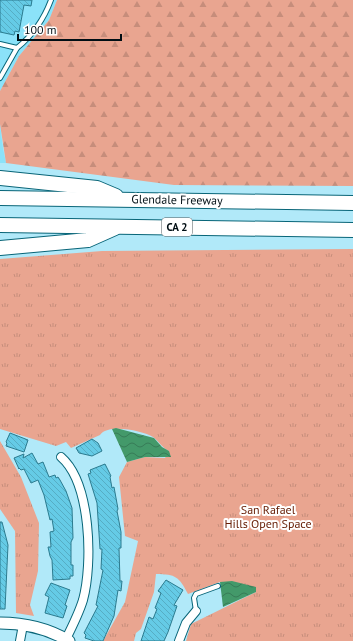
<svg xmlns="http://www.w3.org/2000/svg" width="353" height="641" font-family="'PT Sans',sans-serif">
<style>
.built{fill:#8be2f9}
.grass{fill:url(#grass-tufts)}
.forest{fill:url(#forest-firs)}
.water{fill:url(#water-waves)}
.building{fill:url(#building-back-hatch);stroke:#2b7b8f}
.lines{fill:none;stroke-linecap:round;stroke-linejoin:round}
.lane-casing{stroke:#086578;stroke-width:6}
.street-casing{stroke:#086578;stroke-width:10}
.secondary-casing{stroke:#086578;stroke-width:13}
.highway-casing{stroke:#086578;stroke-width:16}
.lane{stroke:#fff;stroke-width:4}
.street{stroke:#fff;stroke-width:8}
.secondary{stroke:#fff;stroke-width:11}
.highway{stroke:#fff;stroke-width:14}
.labels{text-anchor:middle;stroke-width:4;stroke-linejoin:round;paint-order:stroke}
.shield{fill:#fff;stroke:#4c565a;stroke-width:1}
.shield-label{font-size:11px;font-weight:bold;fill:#000e14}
.street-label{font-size:12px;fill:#000e14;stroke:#fff}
.park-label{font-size:12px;fill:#651b02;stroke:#fff}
</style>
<defs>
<pattern id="grass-tufts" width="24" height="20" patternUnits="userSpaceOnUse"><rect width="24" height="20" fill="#e9a590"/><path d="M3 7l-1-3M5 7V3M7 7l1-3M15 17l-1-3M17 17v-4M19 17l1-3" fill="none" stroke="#c68d7b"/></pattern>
<pattern id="forest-firs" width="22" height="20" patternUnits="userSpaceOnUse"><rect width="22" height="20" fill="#e9a590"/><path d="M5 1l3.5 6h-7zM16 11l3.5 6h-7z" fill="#c68d7b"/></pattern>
<pattern id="water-waves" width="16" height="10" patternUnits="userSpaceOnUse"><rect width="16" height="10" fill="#43996a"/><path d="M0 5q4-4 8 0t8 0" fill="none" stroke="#367b56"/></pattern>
<pattern id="building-back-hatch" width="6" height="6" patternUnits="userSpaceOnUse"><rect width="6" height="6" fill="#65cbe6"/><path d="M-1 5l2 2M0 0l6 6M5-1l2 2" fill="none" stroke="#56adc4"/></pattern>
</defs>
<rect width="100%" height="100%" fill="#b1e9f9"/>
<!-- built -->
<g class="built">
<path d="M0,0H57L49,20L19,56L0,91Z"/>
<path d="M0,124L3,148L6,163H0Z"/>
</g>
<!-- grass -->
<g class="grass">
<path d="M353,249V641H186L191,624L256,592L220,582L188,594C179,577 176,574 156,574L154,592L141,629L136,633L134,641H103L125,602L138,541L125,536L119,477L127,462L145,457L165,458L169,451C162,448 159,441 153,437C143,431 108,423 100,435L71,448L66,442L56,446L0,429V259L102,251Z"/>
<path d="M0,441L21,477L39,523L38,571L30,605L34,616L16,613L15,531L0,509Z"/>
</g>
<!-- forest -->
<path class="forest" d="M57,0H353V186L174,185L6,163L0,124V91L19,56L49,20Z"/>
<!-- water -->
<g class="water">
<path d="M116,428L154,438L162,447L169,451L171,457H145L127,462L112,429Z"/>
<path d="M232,581L256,587V592L223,607L220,582Z"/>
</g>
<!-- building -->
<g class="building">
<path d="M0,0H32L31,6L24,5L19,32L15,31L14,35L0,32Z"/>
<path d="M10,433L28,440L24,452L6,446L7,443L6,442Z"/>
<path d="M92,439L98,443L102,451L92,456L79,453L76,448Z"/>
<path d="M32,453L38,464L43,462L49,477L55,475L56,478L58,477L60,480L66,491L72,508L73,538L71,542V565H73V576H70V579L53,580L52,560L50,556L48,547H51L50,532L54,531L52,519L50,520L44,495L38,480L31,483L24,469L21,470L19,468V469L14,458L24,454L23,458Z"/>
<path d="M105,464L111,476L110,477L112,488L114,487L118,509L117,511L121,532V548H119L120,581H122L121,591L118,590L114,616L103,641H94L85,638L86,635L84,633L98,606L96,605L103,570L101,569L102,549H100L97,503L88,474L91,473L90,470Z"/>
<path d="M0,522H2L8,545L5,609H0Z"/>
<path d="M166,580L183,590L174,605L177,606L168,632L164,641H141L149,617L153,619L157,609L155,608L161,593L158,591Z"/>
<path d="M51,583L70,590L65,605L67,606L63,618L45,613L49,597L45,595Z"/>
</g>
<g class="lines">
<!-- lane casing -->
<g class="lane-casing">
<g id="lane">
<path d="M0,44L17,48C33,35 44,19 51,0"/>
<path d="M0,78L17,48"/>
<path d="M196,611L194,598L196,594L218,586"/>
</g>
</g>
<!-- street casing -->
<g class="street-casing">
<g id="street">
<path d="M61,457C91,483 93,563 83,600C79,613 72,627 66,639"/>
<path d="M20,641L23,625"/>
<path d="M179,641L186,623L196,611"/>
</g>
</g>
<!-- secondary casing -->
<g class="secondary-casing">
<path id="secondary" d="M0,623C24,623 49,629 69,641"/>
</g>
<!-- highway casing -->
<g class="highway-casing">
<g id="highway">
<path d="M0,178L97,188L116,196"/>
<path d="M0,198L353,203"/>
<path d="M0,225L353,230"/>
<path d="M0,248L88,240L115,228"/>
</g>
</g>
<!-- lane -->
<use href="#lane" class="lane"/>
<!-- street -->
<use href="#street" class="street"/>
<!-- secondary -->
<use href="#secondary" class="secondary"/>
<!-- highway -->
<use href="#highway" class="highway"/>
</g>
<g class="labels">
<!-- shield labels -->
<rect class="shield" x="162" y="218" width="30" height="18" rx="3"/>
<g class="shield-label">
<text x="177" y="231">CA 2</text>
</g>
<!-- street labels -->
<g class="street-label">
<text transform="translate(177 200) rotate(1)" y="4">Glendale Freeway</text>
</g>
<!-- park labels -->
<g class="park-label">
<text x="268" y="514">San Rafael<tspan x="268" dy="14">Hills Open Space</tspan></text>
</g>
</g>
<!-- scale -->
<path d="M18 34v6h103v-6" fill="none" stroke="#000e14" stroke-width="2"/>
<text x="24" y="34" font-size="12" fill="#000e14" stroke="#ffffff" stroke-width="3" paint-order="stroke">100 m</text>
</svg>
